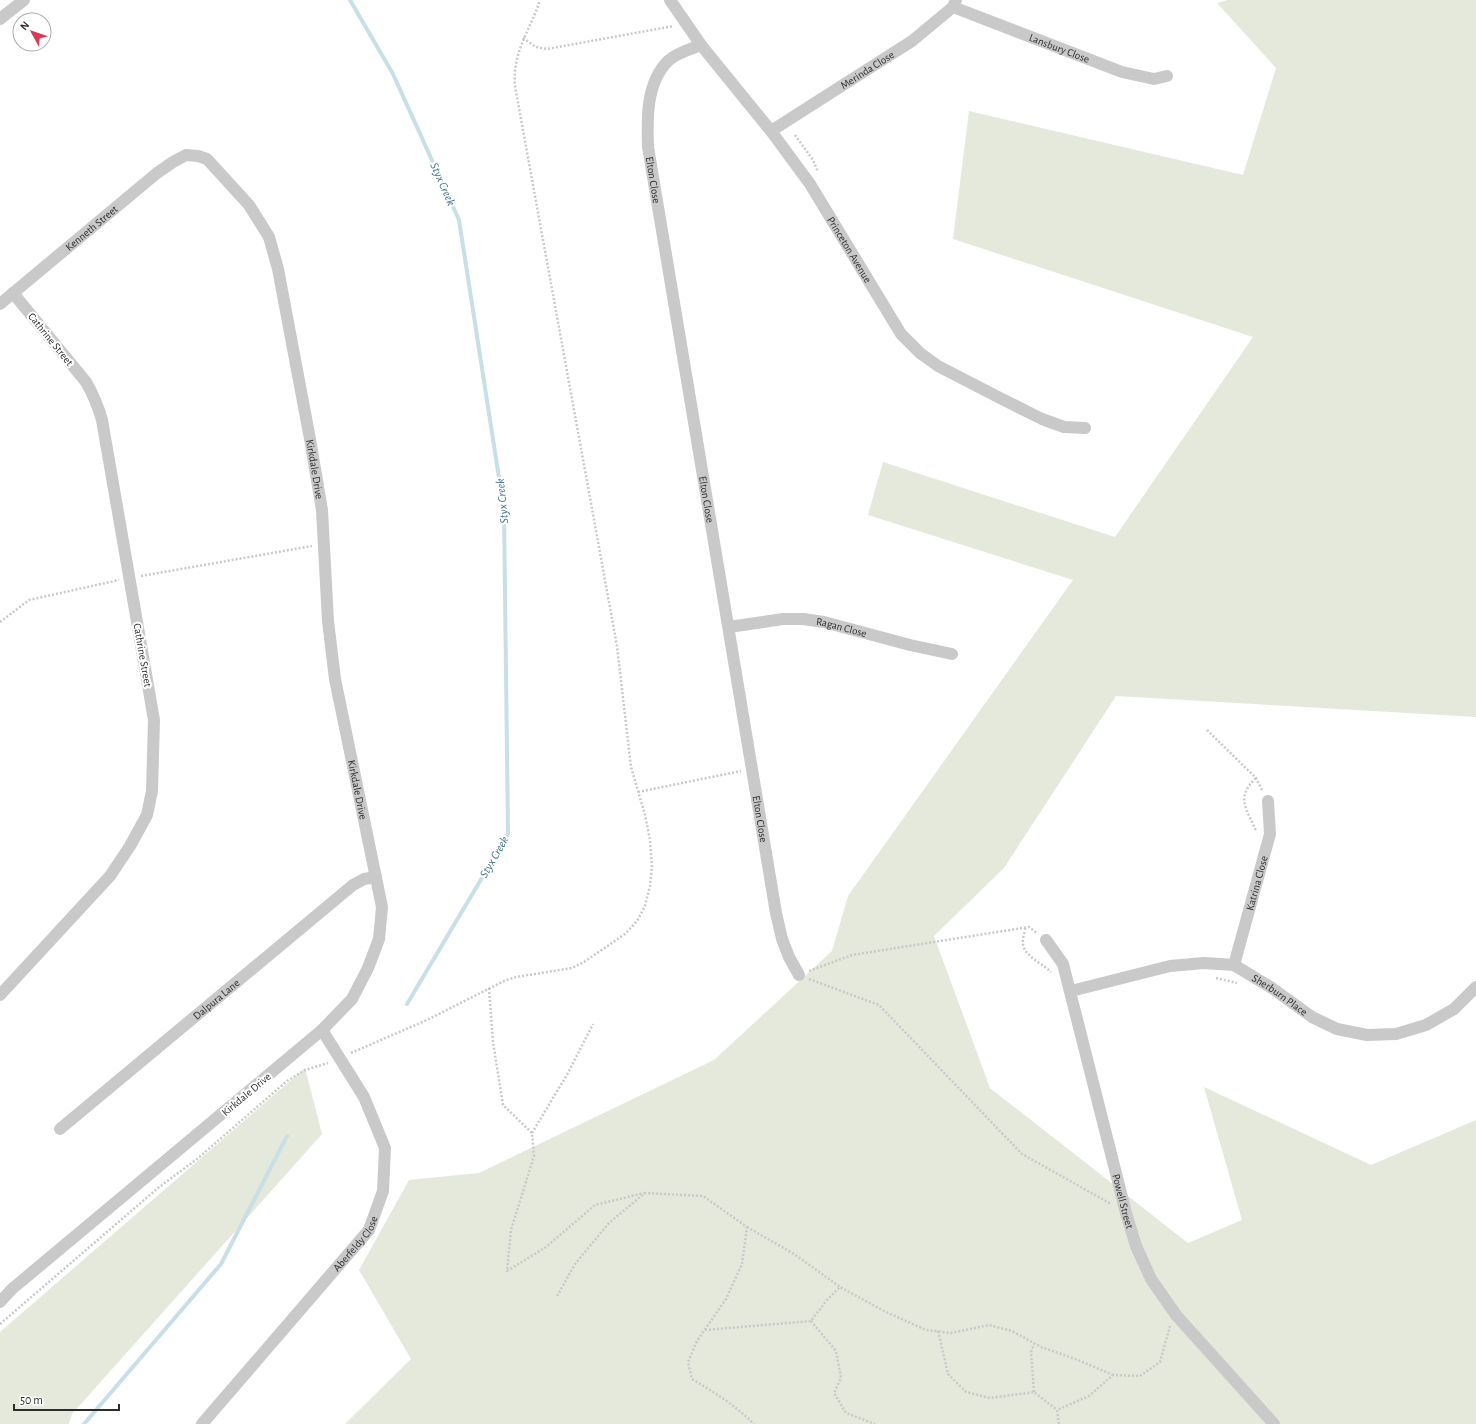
<svg xmlns="http://www.w3.org/2000/svg" width="1476" height="1424" font-family="'Alegreya Sans',sans-serif">
<style>
.green{fill:#e4e9db}
.lines{fill:none;stroke-linecap:round;stroke-linejoin:round}
.stream{stroke:#c8dfe8;stroke-width:4}
.path{stroke:#c9c9c9;stroke-width:2.5;stroke-dasharray:2 2;stroke-linecap:butt}
.minor{stroke:#c9c9c9;stroke-width:12}
.labels{text-anchor:middle;stroke-width:4;stroke-linejoin:round;paint-order:stroke}
.street-label{font-size:11px;fill:#2c2c2c;stroke:#fff}
.water-label{font-size:12px;font-style:italic;fill:#417488;stroke:#fff}
</style>
<rect width="100%" height="100%" fill="#fff"/>
<!-- green -->
<g class="green">
<path d="M1228,0H1476V717L1116,696L1004,868L934,936L990,1088L1188,1243L1242,1220L1204,1087L1371,1165L1476,1120V1424H345L411,1359L359,1270L409,1180L479,1173L714,1060L832,951L848,896L1073,580L868,515L883,462L1115,537L1253,337L953,239L969,111L1243,175L1276,68L1217,3Z"/>
<path d="M305,1068L322,1134L72,1414L69,1424H0V1332Z"/>
</g>
<g class="lines">
<!-- stream -->
<g class="stream">
<path d="M350,0L393,74L459,220L504,510L508,834L407,1004"/>
<path d="M84,1424L221,1264L287,1136"/>
</g>
<!-- path -->
<g class="path">
<path d="M523,38L536,47L547,49L674,26"/>
<path d="M795,135L813,160L818,172"/>
<path d="M141,576L312,546"/>
<path d="M0,622L29,600L119,580"/>
<path d="M1207,730L1256,778L1262,790"/>
<path d="M1256,778C1235,798 1247,809 1256,831"/>
<path d="M638,792L741,771"/>
<path d="M1025,928C1025,932 1022,939 1023,944C1024,956 1042,963 1051,972"/>
<path d="M809,971L852,955L1029,927L1037,933"/>
<path d="M1216,978L1237,983"/>
<path d="M809,979L879,1005L1022,1154L1111,1204"/>
<path d="M489,988L493,1042L503,1105L532,1133L534,1156L511,1230L507,1271L546,1247L595,1205L644,1193"/>
<path d="M351,1053L427,1020L504,981L516,977L572,968L584,962L625,934L637,921L645,906L650,886L652,867L650,840L645,815L631,767L617,646L515,86C512,52 530,31 540,0"/>
<path d="M532,1133L568,1073L593,1024"/>
<path d="M747,1227L794,1254L840,1287"/>
<path d="M557,1296L575,1264L609,1223L645,1193L703,1196L747,1227L742,1264L726,1299L697,1341L688,1362L692,1379C714,1392 736,1406 754,1424"/>
<path d="M811,1321L836,1351L841,1378L834,1393L846,1413L875,1424"/>
<path d="M0,1324L158,1188L197,1159L287,1081L305,1070L328,1063"/>
<path d="M705,1330L811,1321L827,1300L840,1287L884,1311L926,1330L951,1333L989,1325L1012,1331L1041,1347L1078,1360L1113,1375"/>
<path d="M938,1331L948,1374L966,1392L990,1398L1034,1392L1057,1410"/>
<path d="M1034,1392L1031,1352L1034,1344"/>
<path d="M1059,1424L1057,1410L1089,1396L1113,1375L1140,1376L1160,1362L1170,1326"/>
</g>
<!-- minor -->
<g class="minor">
<path id="s1" d="M670,0L701,45L771,131L810,184L901,334L920,353L938,366L1000,398L1042,419L1064,427L1085,428"/>
<path id="s2" d="M953,7L1122,72L1154,79L1167,76"/>
<path d="M0,19L24,0"/>
<path id="s3" d="M701,45C691,49 676,53 668,61C646,83 647,119 648,147C690,403 734,658 776,913L782,939L789,957L799,975"/>
<path id="s4" d="M771,131L912,41L953,7L956,0"/>
<path id="s5" d="M0,304L157,173L173,162L186,155L198,156L207,159L249,205L269,237L278,269L310,439L322,510L328,621L335,679L382,907L379,939L368,968L352,999L322,1030L12,1289L0,1302"/>
<path id="s6" d="M729,627L783,619H803L824,622L910,645L952,654"/>
<path id="s7" d="M1046,940L1063,964L1126,1213L1136,1246L1151,1279L1176,1315L1274,1424"/>
<path id="s8" d="M1234,965L1270,834L1268,801"/>
<path id="s9" d="M1071,991L1170,966L1204,963L1234,965L1272,988L1312,1017L1337,1029L1367,1035L1396,1034L1426,1025L1454,1009L1476,987"/>
<path d="M0,995L110,876L130,846L147,815L152,791L154,720L102,420C98,406 93,394 86,382L13,293"/>
<path id="s10" d="M60,1129L353,885L364,879L376,877"/>
<path id="s11" d="M202,1424L369,1230L383,1191L385,1148L364,1097L322,1030"/>
</g>
</g>
<g class="labels">
<!-- street labels -->
<g class="street-label">
<text dy="4" stroke="none"><textPath href="#s2" startOffset="114">Lansbury Close</textPath></text>
<text dy="4" stroke="none"><textPath href="#s4" startOffset="114">Merinda Close</textPath></text>
<text dy="4" stroke="none"><textPath href="#s3" startOffset="161">Elton Close</textPath></text>
<text dy="4" stroke="none"><textPath href="#s5" startOffset="119">Kenneth Street</textPath></text>
<text dy="4" stroke="none"><textPath href="#s1" startOffset="308">Princeton Avenue</textPath></text>
<text transform="translate(51 339) rotate(51)" y="4">Cathrine Street</text>
<text dy="4" stroke="none"><textPath href="#s5" startOffset="597">Kirkdale Drive</textPath></text>
<text dy="4" stroke="none"><textPath href="#s3" startOffset="485">Elton Close</textPath></text>
<text dy="4" stroke="none"><textPath href="#s6" startOffset="114">Ragan Close</textPath></text>
<text transform="translate(143 655) rotate(80)" y="4">Cathrine Street</text>
<text dy="4" stroke="none"><textPath href="#s5" startOffset="921">Kirkdale Drive</textPath></text>
<text dy="4" stroke="none"><textPath href="#s3" startOffset="809">Elton Close</textPath></text>
<text dy="4" stroke="none"><textPath href="#s8" startOffset="85">Katrina Close</textPath></text>
<text dy="4" stroke="none"><textPath href="#s9" startOffset="221">Sherburn Place</textPath></text>
<text dy="4" stroke="none"><textPath href="#s10" startOffset="203">Dalpura Lane</textPath></text>
<text transform="translate(246 1094) rotate(-40)" y="4">Kirkdale Drive</text>
<text dy="4" stroke="none"><textPath href="#s7" startOffset="274">Powell Street</textPath></text>
<text dy="4" stroke="none"><textPath href="#s11" startOffset="237">Aberfeldy Close</textPath></text>
</g>
<!-- water labels -->
<g class="water-label">
<text transform="translate(443 184) rotate(66)" y="4">Styx Creek</text>
<text transform="translate(502 501) rotate(-96)" y="4">Styx Creek</text>
<text transform="translate(494 857) rotate(-60)" y="4">Styx Creek</text>
</g>
</g>
<!-- north arrow -->
<g transform="translate(32 32) rotate(310)"><circle r="19" fill="#ffffff" stroke="#ababab"/>
<path d="M0-3L7 15L0 10L-7 15Z" fill="#d73b56"/>
<text y="-6" font-size="11" font-weight="bold" text-anchor="middle" fill="#2c2c2c">N</text>
</g>
<!-- scale -->
<path d="M14 1404v6h105v-6" fill="none" stroke="#2c2c2c" stroke-width="2"/>
<text x="20" y="1404" font-size="12" fill="#2c2c2c" stroke="#ffffff" stroke-width="3" paint-order="stroke">50 m</text>
</svg>
